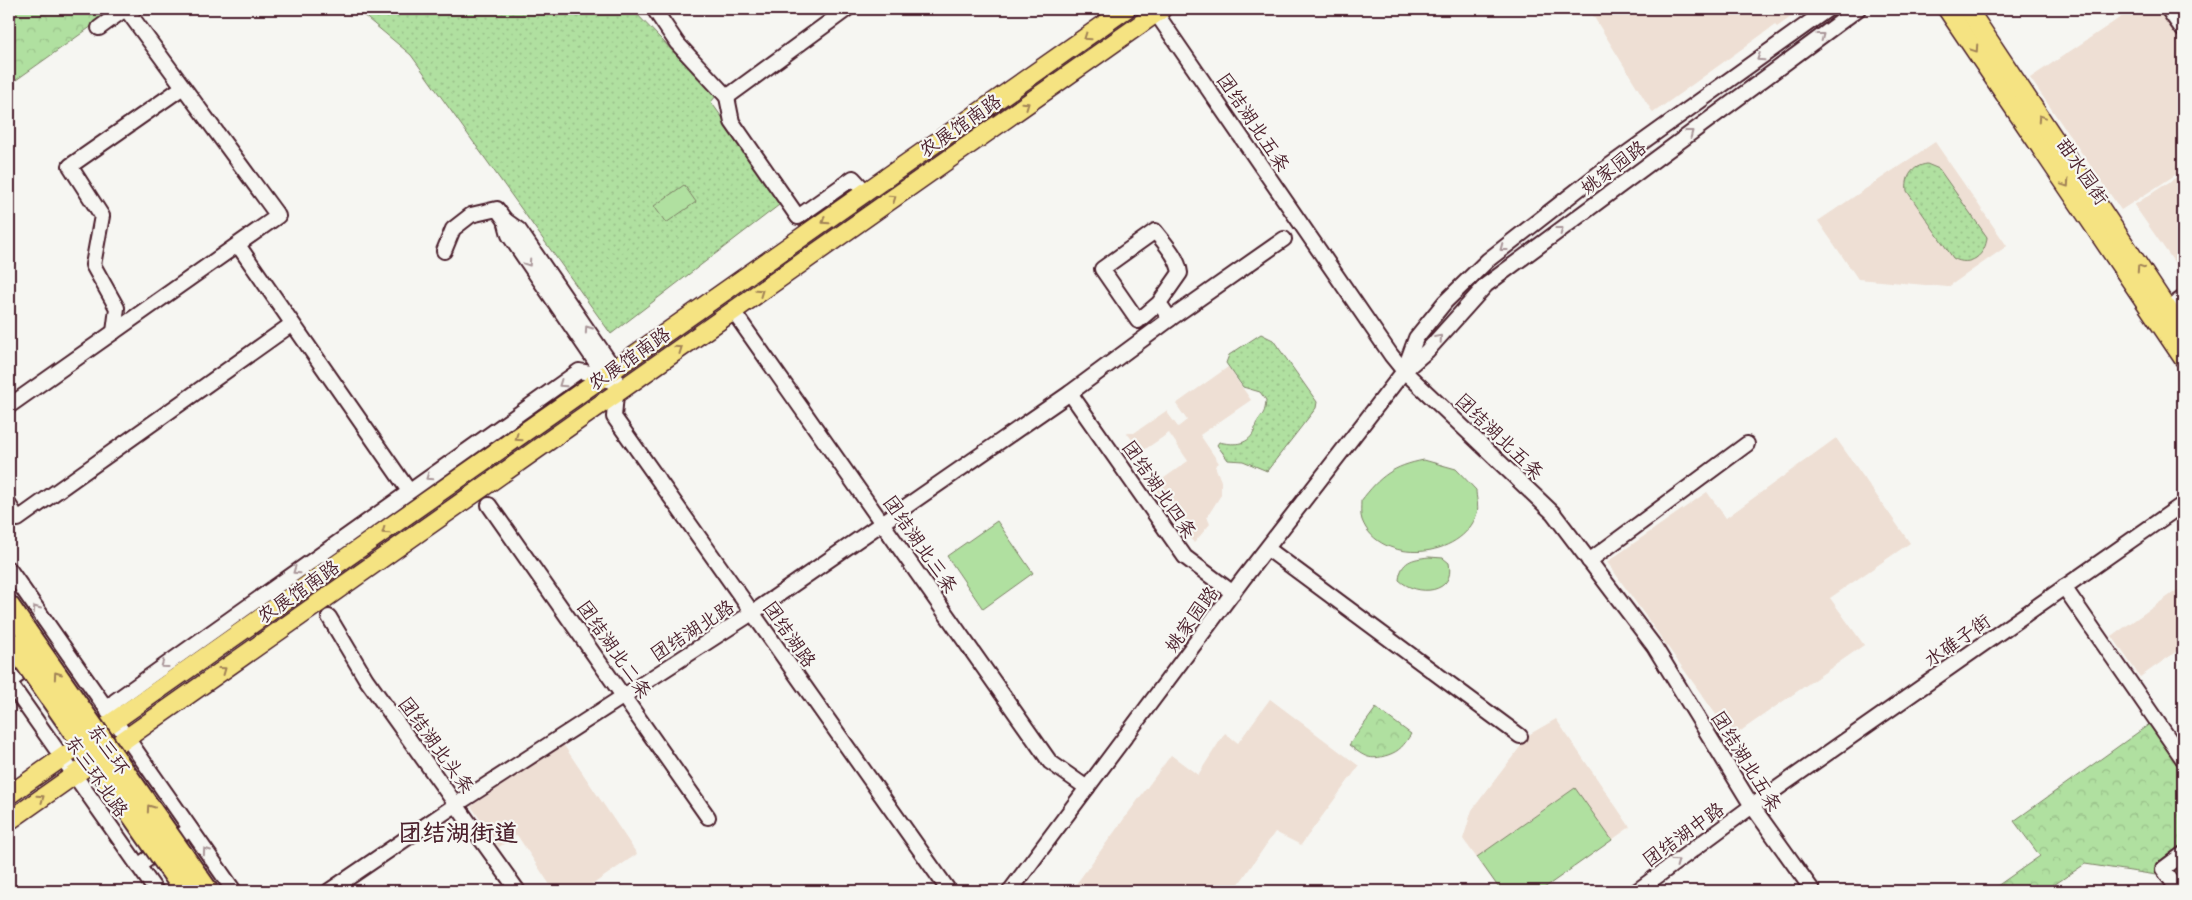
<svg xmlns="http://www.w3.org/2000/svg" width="2192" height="900" font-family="'Comic Neue','LXGW WenKai TC',sans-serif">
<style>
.built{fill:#eedfd4}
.grass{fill:url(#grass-dots);stroke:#7d8066}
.park{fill:url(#park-crowns);stroke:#7d8066}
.pitch{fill:#b0e0a0;stroke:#7d8066}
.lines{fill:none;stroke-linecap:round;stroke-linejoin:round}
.minor-casing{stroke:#4a1f2b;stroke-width:18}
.major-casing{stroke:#4a1f2b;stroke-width:21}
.highway-casing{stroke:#4a1f2b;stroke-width:24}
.minor{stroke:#f6f6f2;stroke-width:14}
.major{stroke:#f5e382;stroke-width:18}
.highway{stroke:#f5e382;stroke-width:20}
.highway-bridge-casing{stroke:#4a1f2b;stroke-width:24;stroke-linecap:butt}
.highway-bridge{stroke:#f5e382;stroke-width:20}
.oneway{stroke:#a99598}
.oneway2{stroke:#a08156}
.labels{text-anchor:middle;stroke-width:4.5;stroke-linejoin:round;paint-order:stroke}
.street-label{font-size:19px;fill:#4a1f2b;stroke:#f6f6f2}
.district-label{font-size:24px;font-weight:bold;fill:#4a1f2b;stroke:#f6f6f2}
</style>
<defs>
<pattern id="grass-dots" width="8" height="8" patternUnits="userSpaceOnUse" patternTransform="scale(1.25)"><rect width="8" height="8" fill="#b0e0a0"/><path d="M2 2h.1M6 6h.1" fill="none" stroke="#99c08a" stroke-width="1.8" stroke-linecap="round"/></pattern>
<pattern id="park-crowns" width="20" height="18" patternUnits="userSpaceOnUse" patternTransform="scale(1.25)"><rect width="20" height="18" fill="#b0e0a0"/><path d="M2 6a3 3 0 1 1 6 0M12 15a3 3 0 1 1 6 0" fill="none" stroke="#99c08a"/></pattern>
</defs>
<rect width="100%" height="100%" fill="#f6f6f2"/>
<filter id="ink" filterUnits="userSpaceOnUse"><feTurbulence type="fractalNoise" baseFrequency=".02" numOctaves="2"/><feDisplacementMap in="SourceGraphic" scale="10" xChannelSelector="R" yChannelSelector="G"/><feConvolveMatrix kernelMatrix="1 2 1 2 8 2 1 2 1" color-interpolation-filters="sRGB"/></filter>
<g filter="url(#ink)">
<!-- built -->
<g class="built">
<path d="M1589,9H1802L1777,27L1775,25L1653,113Z"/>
<path d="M2133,9H2161L2183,40V170L2121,210L2030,78Z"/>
<path d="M1935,142L2007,246L1948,287L1858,279L1818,221Z"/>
<path d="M2183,173V267L2179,269L2134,205Z"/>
<path d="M1228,367L1251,400L1200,435L1219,463L1215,466L1221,481V495L1207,517L1210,524L1194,543L1153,486L1188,461L1169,433L1141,452L1127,433H1134L1166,411L1178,427L1187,420L1176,404Z"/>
<path d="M1836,438L1910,543L1830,598L1864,645L1732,737L1607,562L1707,492L1726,518Z"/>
<path d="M2183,586V647L2140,677L2112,636Z"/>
<path d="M1270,699L1359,766L1301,845L1275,832L1234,891H1222L1211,884L1204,891H1071L1171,755L1198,775L1225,733L1238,743Z"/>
<path d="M1556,719L1630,827L1540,891H1501L1463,839L1472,810L1530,734Z"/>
<path d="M563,744L637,854L583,891H554L517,835L499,847L471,806Z"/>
</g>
<!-- grass -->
<g class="grass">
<path d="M356,9H632L716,96L711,102L783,202L611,334L411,55Z"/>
<path d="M1927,164L1939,169L1987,237C1986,255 1970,268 1953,258L1907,191C1905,177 1912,166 1927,164Z"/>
<path d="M1261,334L1273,340L1317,402L1316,408L1267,471L1243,461L1228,460L1217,445L1219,442C1232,445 1247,446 1254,432C1255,430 1255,427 1256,424C1262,413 1265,416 1266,400L1260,392L1243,387L1226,363L1229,355Z"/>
</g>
<!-- park -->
<g class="park">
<path d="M9,9H116L9,85Z"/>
<path d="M1376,708L1411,734C1404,745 1400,751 1388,755C1369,761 1365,757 1349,745Z"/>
<path d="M2158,718L2183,754V884L2173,870L2168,868L2163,876L2085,864L2045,891H1990L2040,856L2014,821Z"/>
</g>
<!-- pitch -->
<g class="pitch">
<path d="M684,185L696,202L666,223L654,206Z"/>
<path d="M1424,460L1456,469L1476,490C1476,497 1479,507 1477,513C1463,560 1379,566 1362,520C1360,515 1361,506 1361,501C1380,476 1393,466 1424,460Z"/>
<path d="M997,521L1033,573L983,609L947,556Z"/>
<path d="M1429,557L1443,558L1449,563C1456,594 1417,597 1399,580C1401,561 1412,559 1429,557Z"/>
<path d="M1575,788L1612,840L1540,891H1501L1477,857Z"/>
</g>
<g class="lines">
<!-- minor casing -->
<g class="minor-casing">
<g id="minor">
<path d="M654,9L677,43L727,97L847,9"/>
<path d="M2168,9L2183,30"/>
<path d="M1156,13L1391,355L1404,371L1553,513L1654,646L1752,806L1813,891"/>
<path d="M99,28L125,9"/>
<path d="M727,97L732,122L798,217L853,178L866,192"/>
<path d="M505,220L519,230L615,370L616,394L614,417L949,891"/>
<path d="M238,245L409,491"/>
<path d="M444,251L453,229L471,215L497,209L505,220L509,235L608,380"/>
<path d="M733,311L1050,762L1087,788"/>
<path d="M2160,314L2183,298"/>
<path d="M1170,319L1284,239"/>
<path d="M114,332L117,308L93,265L102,216L70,166L183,87"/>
<path d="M1405,368L1416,338L1445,302L1488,260L1598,174L1828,9"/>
<path d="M1070,393L1185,557L1233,593"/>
<path d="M9,406L278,216L126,9"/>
<path d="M9,505L18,519L292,324"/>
<path d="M489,505L708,817"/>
<path d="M1268,549L1520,736"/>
<path d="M1589,561L1747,444"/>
<path d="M9,569L234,891"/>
<path d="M2064,587L2183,759"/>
<path d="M329,617L366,679L518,891"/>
<path d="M9,682L156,891"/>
<path d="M9,682L36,662"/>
<path d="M108,712L115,701L579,371L606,376"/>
<path d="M138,866L190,829"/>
<path d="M329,891L457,804L752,613L1070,393L1170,319L1159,303L1180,273C1178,257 1165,244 1155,231L1102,269L1138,321L1159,303"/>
<path d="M1010,891L1243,579L1404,371L1427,351L1486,285L1858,9"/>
<path d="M1637,891L1752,806L2183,504"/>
<path d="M2179,891L2163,869L2183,854"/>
</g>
</g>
<!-- major casing -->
<g class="major-casing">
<g id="major">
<path d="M1947,9L2183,358"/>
<path d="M1968,9L2183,332"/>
<path d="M9,795L1126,9"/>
<path d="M9,821L1162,9"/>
</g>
</g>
<!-- highway casing -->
<g class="highway-casing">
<path id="highway" d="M9,606L27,632"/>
</g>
<!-- minor -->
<use href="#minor" class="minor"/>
<!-- major -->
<use href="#major" class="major"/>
<!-- highway -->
<use href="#highway" class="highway"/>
<!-- highway-bridge casing -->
<g class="highway-bridge-casing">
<g id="highway-bridge">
<path d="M27,632L208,891"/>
<path d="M12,643L185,891"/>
</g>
</g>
<!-- highway-bridge -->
<use href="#highway-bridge" class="highway-bridge"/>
</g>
<!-- one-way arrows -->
<defs><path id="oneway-chevron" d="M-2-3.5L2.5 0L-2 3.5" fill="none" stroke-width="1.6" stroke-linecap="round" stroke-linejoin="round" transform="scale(1.25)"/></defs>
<g class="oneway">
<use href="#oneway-chevron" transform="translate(1821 36) rotate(-37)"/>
<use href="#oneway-chevron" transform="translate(1760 58) rotate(147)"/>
<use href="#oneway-chevron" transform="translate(1690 133) rotate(-37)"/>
<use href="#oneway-chevron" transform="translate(1560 230) rotate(-37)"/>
<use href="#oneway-chevron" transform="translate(1503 248) rotate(143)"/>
<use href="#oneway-chevron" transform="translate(528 263) rotate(56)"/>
<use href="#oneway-chevron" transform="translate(588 329) rotate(-125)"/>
<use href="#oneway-chevron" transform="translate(1439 338) rotate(-49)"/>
<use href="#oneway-chevron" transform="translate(562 384) rotate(145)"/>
<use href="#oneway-chevron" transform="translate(429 477) rotate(145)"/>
<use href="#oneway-chevron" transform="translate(296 571) rotate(145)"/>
<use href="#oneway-chevron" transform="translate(36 609) rotate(-125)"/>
<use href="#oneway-chevron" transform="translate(164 665) rotate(144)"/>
<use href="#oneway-chevron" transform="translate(206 851) rotate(-125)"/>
<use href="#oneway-chevron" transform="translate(1676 862) rotate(-36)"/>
</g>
<g class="oneway2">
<use href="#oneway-chevron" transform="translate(1087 37) rotate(145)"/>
<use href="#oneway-chevron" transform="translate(1975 49) rotate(56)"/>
<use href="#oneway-chevron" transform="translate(1026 105) rotate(-35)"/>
<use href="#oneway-chevron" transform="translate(2041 118) rotate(-124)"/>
<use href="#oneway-chevron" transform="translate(2066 184) rotate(56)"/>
<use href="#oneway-chevron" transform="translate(893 198) rotate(-35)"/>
<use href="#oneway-chevron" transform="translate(825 221) rotate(145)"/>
<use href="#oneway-chevron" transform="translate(2140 268) rotate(-124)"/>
<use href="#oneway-chevron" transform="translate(760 292) rotate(-35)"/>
<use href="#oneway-chevron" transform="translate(679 349) rotate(-35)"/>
<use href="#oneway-chevron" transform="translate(518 438) rotate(145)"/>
<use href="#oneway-chevron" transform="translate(385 531) rotate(145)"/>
<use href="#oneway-chevron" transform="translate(223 670) rotate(-36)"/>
<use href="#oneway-chevron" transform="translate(57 675) rotate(-125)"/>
<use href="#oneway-chevron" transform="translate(41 798) rotate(-35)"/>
<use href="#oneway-chevron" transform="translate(150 808) rotate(-125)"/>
</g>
</g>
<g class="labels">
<!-- street labels -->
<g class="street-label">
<text transform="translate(1254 122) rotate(56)" y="7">团结湖北五条</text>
<text transform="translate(960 125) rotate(-35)" y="7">农展馆南路</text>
<text transform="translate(1613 167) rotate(-37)" y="7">姚家园路</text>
<text transform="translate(2083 171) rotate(56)" y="7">甜水园街</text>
<text transform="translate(629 358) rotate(-35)" y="7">农展馆南路</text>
<text transform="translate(1500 436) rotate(44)" y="7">团结湖北五条</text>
<text transform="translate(1160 489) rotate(55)" y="7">团结湖北四条</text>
<text transform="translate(921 544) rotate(55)" y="7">团结湖北三条</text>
<text transform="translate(298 591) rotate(-35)" y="7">农展馆南路</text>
<text transform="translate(1191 619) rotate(-54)" y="7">姚家园路</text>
<text transform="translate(692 630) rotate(-33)" y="7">团结湖北路</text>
<text transform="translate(790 634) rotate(55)" y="7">团结湖路</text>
<text transform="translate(1957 640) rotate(-35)" y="7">水碓子街</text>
<text transform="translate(615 649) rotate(55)" y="7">团结湖北二条</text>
<text transform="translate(437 745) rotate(54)" y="7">团结湖北头条</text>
<text transform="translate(109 749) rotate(55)" y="7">东三环</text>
<text transform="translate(1747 761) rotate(58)" y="7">团结湖北五条</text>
<text transform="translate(97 776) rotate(55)" y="7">东三环北路</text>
<text transform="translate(1683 834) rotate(-36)" y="7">团结湖中路</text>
</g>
<!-- district labels -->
<g class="district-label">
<text x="458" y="841">团结湖街道</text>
</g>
</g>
<!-- margin -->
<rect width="2192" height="900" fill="none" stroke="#f6f6f2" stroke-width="30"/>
<rect x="15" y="15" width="2162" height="870" fill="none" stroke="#4a1f2b" stroke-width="2" filter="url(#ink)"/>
</svg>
